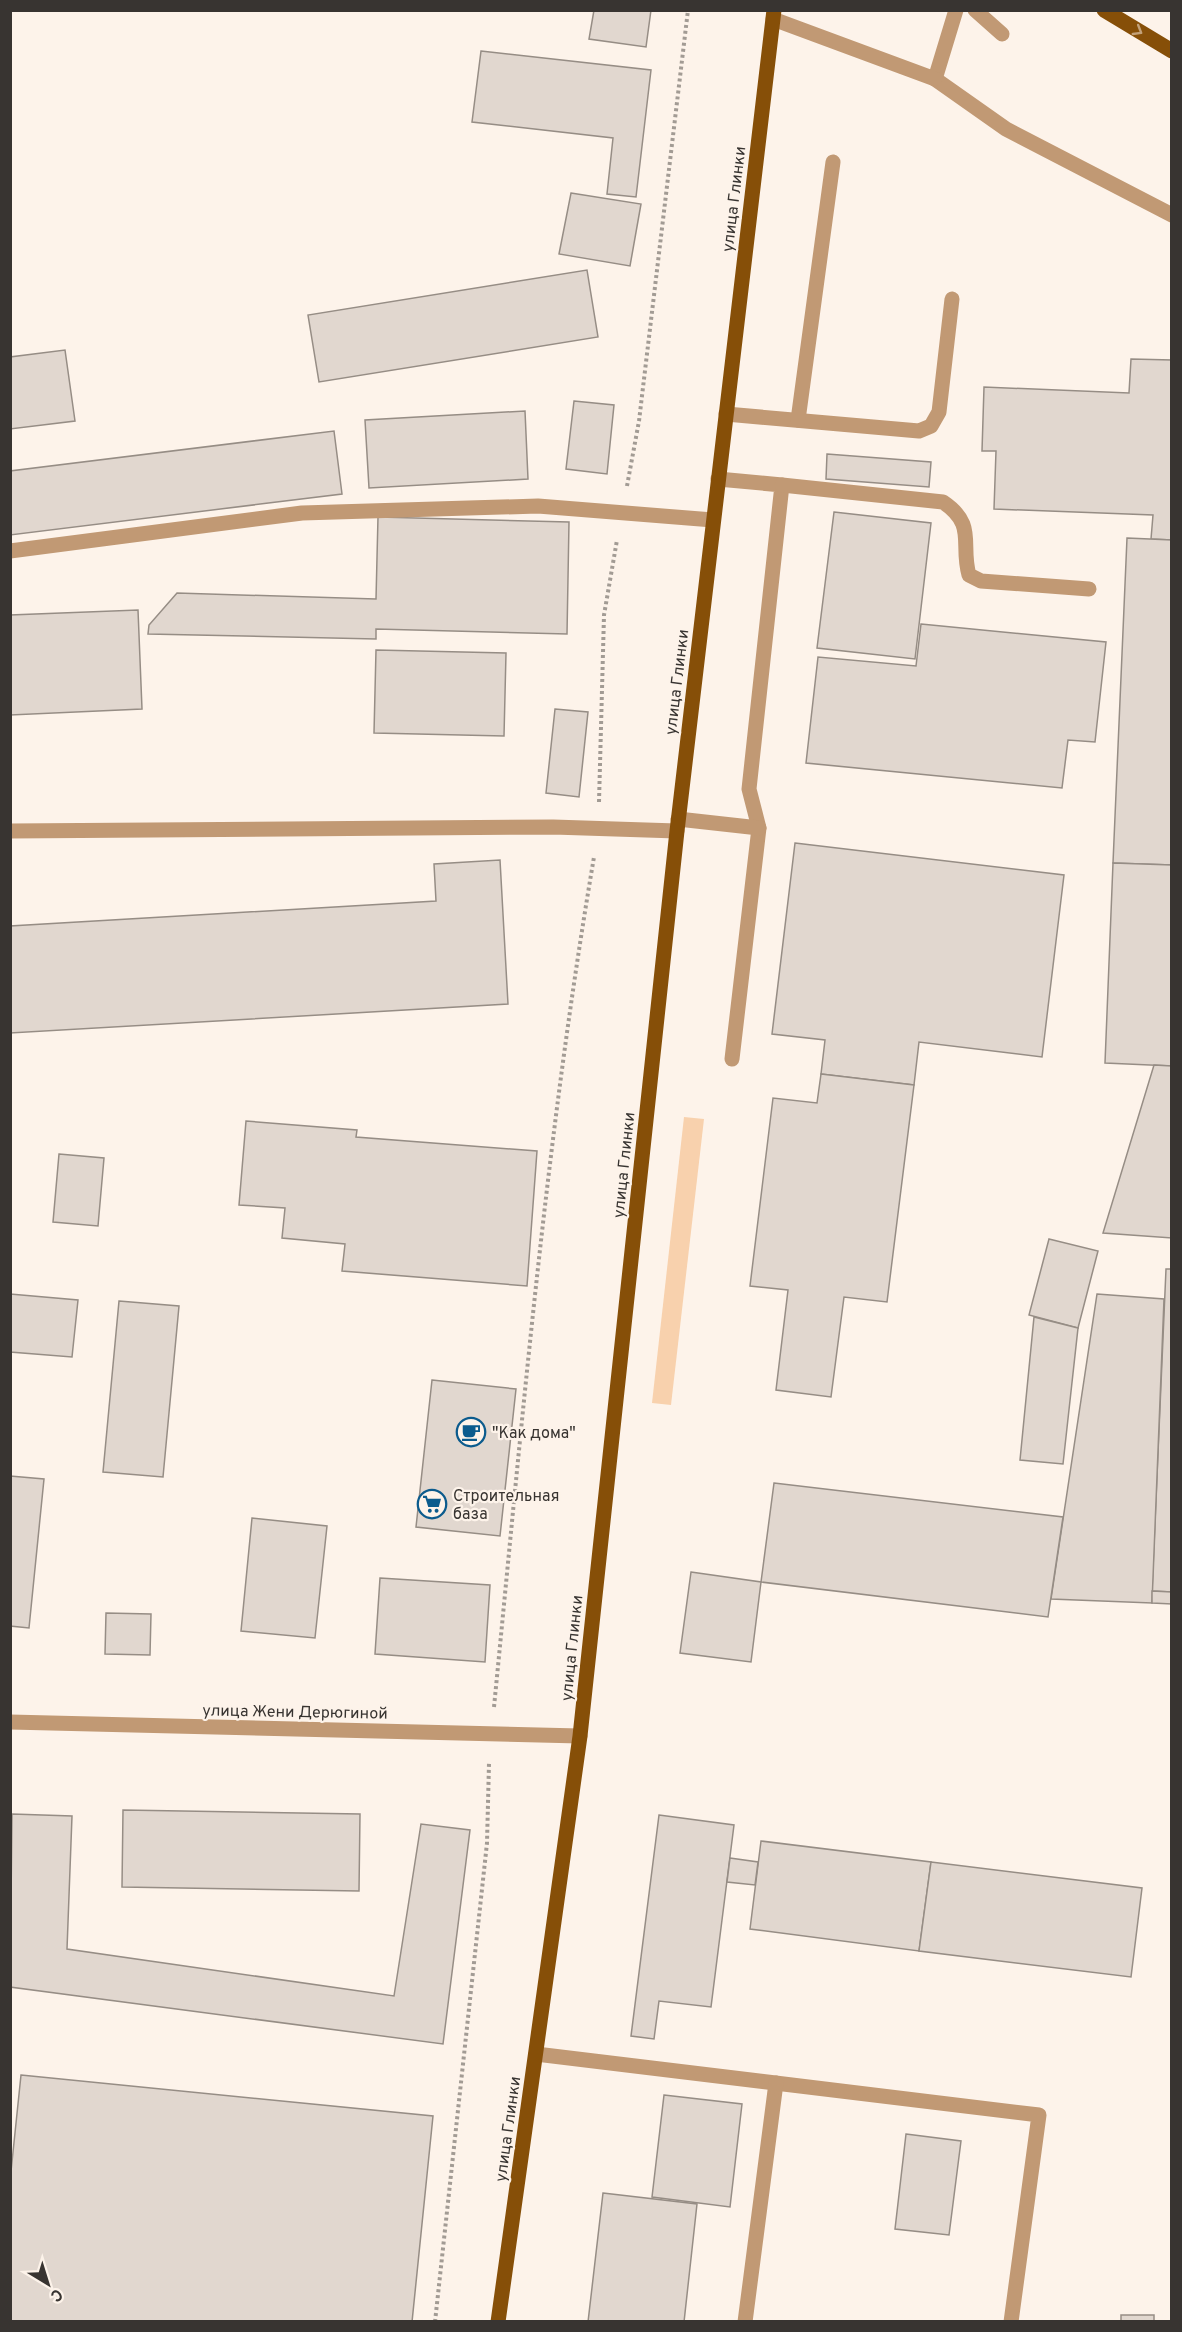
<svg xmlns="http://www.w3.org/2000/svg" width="1182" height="2332" font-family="Overpass,sans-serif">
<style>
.green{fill:#f8d1ad}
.building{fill:#e1d7cf;stroke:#968d85;stroke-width:1.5}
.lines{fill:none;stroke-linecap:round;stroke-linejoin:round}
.path{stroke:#a29b94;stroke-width:4;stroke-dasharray:3 3;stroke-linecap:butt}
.minor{stroke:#c19974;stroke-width:15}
.major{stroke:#864f08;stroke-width:15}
.oneway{stroke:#c2a179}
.labels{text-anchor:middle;stroke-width:4.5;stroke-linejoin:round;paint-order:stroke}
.street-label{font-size:16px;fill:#383431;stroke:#fdf3ea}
.poi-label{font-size:16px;fill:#383431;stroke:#fdf3ea;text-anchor:start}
</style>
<rect width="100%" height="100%" fill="#fdf3ea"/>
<!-- green -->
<path class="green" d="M684,1117L704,1119L671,1405L652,1403Z"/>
<!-- building -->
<g class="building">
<path d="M594,10H651L646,47L589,39Z"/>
<path d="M481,51L651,70L636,197L607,194L613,138L472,122Z"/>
<path d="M571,193L641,204L630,266L559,254Z"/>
<path d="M587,270L598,337L319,382L308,315Z"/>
<path d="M65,350L75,421L10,429V357Z"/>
<path d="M1131,359L1172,360V540L1151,539L1153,515L994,509L996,451H982L984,387L1129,393Z"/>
<path d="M574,401L614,405L607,474L566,469Z"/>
<path d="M525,411L528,479L369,488L365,420Z"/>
<path d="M334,431L342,494L10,535V471Z"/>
<path d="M827,454L931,462L929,487L826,479Z"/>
<path d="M834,512L931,523L915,659L817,648Z"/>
<path d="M378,517L569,522L567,634L376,629V639L148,634L149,625L177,593L376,599Z"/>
<path d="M1127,538L1172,540V865L1113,863Z"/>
<path d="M138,610L142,709L10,715V615Z"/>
<path d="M921,624L1106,642L1095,742L1068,740L1062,788L806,763L818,657L916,666Z"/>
<path d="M376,650L506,653L504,736L374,733Z"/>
<path d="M555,709L588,712L579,797L546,793Z"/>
<path d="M795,843L1064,875L1042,1057L919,1042L914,1085L821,1074L825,1040L772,1034Z"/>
<path d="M500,860L508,1004L10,1033V926L436,901L434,864Z"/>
<path d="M1113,863L1172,865V1066L1105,1063Z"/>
<path d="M1154,1065L1172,1066V1238L1103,1233Z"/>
<path d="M821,1074L914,1085L887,1302L844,1297L831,1397L776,1390L788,1290L750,1286L773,1098L817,1103Z"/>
<path d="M246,1121L357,1130L356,1137L537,1151L527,1286L342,1271L345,1244L282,1238L285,1208L239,1205Z"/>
<path d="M59,1154L104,1158L98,1226L53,1222Z"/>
<path d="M1049,1239L1098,1251L1078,1328L1029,1315Z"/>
<path d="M1166,1269H1172V1592L1152,1591Z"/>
<path d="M10,1294L78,1300L72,1357L10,1352Z"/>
<path d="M1097,1294L1164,1299L1152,1603L1051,1599Z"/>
<path d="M119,1301L179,1306L163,1477L103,1472Z"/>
<path d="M1034,1317L1078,1328L1063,1464L1020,1460Z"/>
<path d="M432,1380L516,1389L500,1536L416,1527Z"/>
<path d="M10,1476L44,1479L29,1628L10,1626Z"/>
<path d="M774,1483L1063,1517L1048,1617L761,1582Z"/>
<path d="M252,1518L327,1526L315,1638L241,1631Z"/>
<path d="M691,1572L761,1582L751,1662L680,1653Z"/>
<path d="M380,1578L490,1585L485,1662L375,1654Z"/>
<path d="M1152,1591L1172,1592V1604L1152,1603Z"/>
<path d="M106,1613L151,1614L150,1655L105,1654Z"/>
<path d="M123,1810L360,1814L359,1891L122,1887Z"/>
<path d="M12,1814L72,1816L67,1949L394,1996L421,1824L470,1830L443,2044L10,1987Z"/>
<path d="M659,1815L734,1825L711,2007L659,2001L654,2039L631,2036Z"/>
<path d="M761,1841L931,1862L919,1951L750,1929Z"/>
<path d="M730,1858L758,1862L755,1885L727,1882Z"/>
<path d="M931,1862L1142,1888L1131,1977L919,1951Z"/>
<path d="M21,2075L433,2116L412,2322H10V2181Z"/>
<path d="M664,2095L742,2104L730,2207L652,2197Z"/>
<path d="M906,2134L961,2141L949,2235L895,2229Z"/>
<path d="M603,2193L697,2204L684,2322H588Z"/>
<rect x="1121" y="2315" width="33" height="7"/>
</g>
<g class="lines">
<!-- path -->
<g class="path">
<path d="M627,486L639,421L688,10"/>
<path d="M599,802L604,615L617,540"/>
<path d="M494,1707C522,1423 546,1139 594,857"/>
<path d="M435,2322L487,1843L489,1763"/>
</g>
<!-- minor -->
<g class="minor">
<path d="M956,10L935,79L1006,129L1172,215"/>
<path d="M975,10L1002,34"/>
<path d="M773,19L935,79"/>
<path d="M726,414L919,431L931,426L939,412L952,299"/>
<path d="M798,420L833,162"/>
<path d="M718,479L782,485L749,789L759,828L732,1059"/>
<path d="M782,485L943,502C977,525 960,543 969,575L981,581L1089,589"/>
<path d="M10,551L302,513L538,506L713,520"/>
<path d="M678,819L759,828"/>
<path d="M10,831L553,827L677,831"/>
<path d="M10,1722L580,1736"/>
<path d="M536,2054L1039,2115L1011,2322"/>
<path d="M745,2322L776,2083"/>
</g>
<!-- major -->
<g class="major">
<path d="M1104,10L1172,51"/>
<path d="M498,2322L580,1736L677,831L774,10"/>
</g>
</g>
<!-- one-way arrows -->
<defs><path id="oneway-chevron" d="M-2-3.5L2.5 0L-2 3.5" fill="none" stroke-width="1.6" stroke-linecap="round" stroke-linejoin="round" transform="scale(1.5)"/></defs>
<use class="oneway" href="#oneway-chevron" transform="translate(1138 31) rotate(31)"/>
<!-- icons -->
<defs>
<g id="cafe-ring" transform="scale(1.5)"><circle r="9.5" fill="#fdf3ea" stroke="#0b5b8d" stroke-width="1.5"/><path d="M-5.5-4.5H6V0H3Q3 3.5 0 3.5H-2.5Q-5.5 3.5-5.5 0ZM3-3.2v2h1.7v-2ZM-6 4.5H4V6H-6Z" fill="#0b5b8d"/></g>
<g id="supermarket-ring" transform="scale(1.5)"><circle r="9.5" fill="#fdf3ea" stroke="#0b5b8d" stroke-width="1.5"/><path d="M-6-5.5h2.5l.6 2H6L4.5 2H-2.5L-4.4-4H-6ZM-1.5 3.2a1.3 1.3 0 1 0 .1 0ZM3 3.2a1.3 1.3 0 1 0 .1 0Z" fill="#0b5b8d"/></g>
</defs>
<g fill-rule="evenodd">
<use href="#cafe-ring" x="471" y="1432"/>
<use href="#supermarket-ring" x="432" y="1504"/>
</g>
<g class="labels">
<!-- street labels -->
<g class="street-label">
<text transform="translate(733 199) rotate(-83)" y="6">улица Глинки</text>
<text transform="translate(676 682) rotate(-83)" y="6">улица Глинки</text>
<text transform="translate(623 1165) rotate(-84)" y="6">улица Глинки</text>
<text transform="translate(571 1648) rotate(-84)" y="6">улица Глинки</text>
<text transform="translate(295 1711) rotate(1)" y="6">улица Жени Дерюгиной</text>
<text transform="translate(507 2129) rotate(-82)" y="6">улица Глинки</text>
</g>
<!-- poi labels -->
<g class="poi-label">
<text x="492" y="1438">"Как дома"</text>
<text x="453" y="1501">Строительная<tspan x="453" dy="18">база</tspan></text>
</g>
</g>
<!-- border -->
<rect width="1182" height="2332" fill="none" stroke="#383431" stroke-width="24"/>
<!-- north arrow -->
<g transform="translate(48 2284) rotate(142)" stroke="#fdf3ea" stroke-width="4.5" paint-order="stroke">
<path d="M0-4.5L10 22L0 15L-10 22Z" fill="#383431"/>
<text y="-9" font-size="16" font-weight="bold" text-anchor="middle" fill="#383431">С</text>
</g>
</svg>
